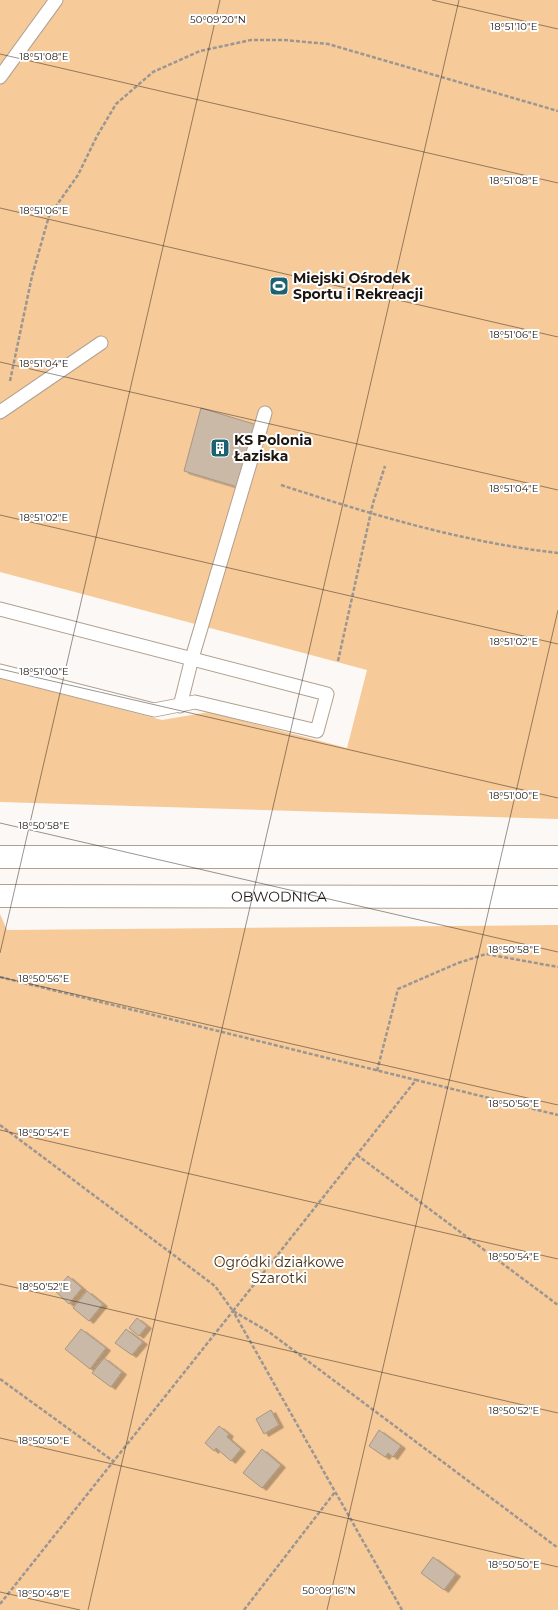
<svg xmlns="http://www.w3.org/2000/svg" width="558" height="1610" font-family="Montserrat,sans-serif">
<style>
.green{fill:#f7ca99}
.building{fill:#cab9a7;stroke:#a79685;filter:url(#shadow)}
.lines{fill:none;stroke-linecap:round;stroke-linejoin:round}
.service-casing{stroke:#b1a08f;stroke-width:15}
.primary-casing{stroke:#b1a08f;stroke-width:24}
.path{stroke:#9b9692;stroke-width:2.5;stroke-dasharray:4 2;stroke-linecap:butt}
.service{stroke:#fff;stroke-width:13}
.primary{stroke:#fff;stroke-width:22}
.ticks{fill:none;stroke:#1d1610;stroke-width:1;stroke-opacity:0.45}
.labels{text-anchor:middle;stroke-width:4;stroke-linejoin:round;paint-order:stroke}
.poi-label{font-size:14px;font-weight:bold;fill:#1d1610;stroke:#fff;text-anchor:start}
.street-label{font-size:14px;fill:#1d1610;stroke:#fff}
.park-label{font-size:14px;fill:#493114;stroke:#fff}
.ticks-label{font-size:10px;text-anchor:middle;fill:#1d1610;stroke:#fff;stroke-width:4;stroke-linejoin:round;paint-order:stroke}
</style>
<defs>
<filter id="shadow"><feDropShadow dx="4.5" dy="2.5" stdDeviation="0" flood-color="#0004"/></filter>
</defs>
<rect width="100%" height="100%" fill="#fcf8f5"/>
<!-- green -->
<g class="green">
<path d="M0,0H558V819L0,802V678L162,720L209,712L347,748L367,670L0,572Z"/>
<path d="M0,914L7,930L558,925V1610H0Z"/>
</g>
<!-- building -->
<g class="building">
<path d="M201,408L257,425L238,489L234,486L184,471Z"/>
<path d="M68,1276L82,1288L69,1304L55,1291Z"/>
<path d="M87,1291L103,1304L89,1321L73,1308Z"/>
<path d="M137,1318L147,1326L139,1336L129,1328Z"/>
<path d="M81,1329L106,1348L90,1369L65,1349Z"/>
<path d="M126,1329L143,1342L132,1355L115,1343Z"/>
<path d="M104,1358L122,1372L111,1387L92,1373Z"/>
<path d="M271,1410L279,1425L264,1434L256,1419Z"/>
<path d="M219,1426L229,1434L227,1437L241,1449L231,1461L216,1448L214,1451L205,1443Z"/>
<path d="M379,1430L401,1446L393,1457L388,1453L385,1457L369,1446Z"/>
<path d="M262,1449L281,1465L262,1488L243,1473Z"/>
<path d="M433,1557L456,1574L444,1590L421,1573Z"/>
</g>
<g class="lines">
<!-- service casing -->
<g class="service-casing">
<g id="service">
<path d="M0,77L56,0"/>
<path d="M0,412L101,343"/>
<path d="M0,609L327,694L317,731L195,702L154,710L0,671"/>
<path d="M180,706L192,658L265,413"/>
</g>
</g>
<!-- primary casing -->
<g class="primary-casing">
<g id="primary">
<path d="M0,857H558"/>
<path id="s1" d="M0,896L558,897"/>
</g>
</g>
<!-- path -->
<g class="path">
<path d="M10,381L32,276L49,216L78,175L97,136L116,104L153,72L200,51L251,40H284L328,44L558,111"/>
<path d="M281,485C373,515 462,542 558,553"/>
<path d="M338,661L373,503L385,466"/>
<path d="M0,977L416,1080"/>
<path d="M377,1071L398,989L458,963L486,954L558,967"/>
<path d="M0,1125L215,1286L233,1311L269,1332L558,1548"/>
<path d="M357,1155L558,1305"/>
<path d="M233,1311L416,1080L558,1115"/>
<path d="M0,1379L113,1461"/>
<path d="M0,1604L233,1311L402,1610"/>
<path d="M244,1610L335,1492"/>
</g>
<!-- service -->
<use href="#service" class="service"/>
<!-- primary -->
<use href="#primary" class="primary"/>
</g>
<!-- ticks -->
<path class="ticks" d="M432,0L558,29M0,54L558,183M0,208L558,337M0,362L558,490M0,515L558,644M0,669L558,798M0,823L558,952M0,953L220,0M0,977L558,1105M0,1130L558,1259M0,1284L558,1413M0,1438L558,1567M0,1592L80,1610M88,1610L459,0M327,1610L558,610"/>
<!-- icons -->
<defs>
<g id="stadium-square" transform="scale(1)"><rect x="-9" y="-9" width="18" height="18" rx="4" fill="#1c6273" stroke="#fff"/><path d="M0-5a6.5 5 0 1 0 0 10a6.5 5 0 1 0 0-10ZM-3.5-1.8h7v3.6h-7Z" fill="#fff"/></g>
<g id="building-square" transform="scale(1)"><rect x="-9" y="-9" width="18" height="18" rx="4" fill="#1c6273" stroke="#fff"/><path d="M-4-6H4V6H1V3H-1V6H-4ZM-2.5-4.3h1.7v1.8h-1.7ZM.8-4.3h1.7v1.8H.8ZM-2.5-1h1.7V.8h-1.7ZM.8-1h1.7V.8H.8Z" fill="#fff"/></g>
</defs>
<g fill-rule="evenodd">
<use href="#stadium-square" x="279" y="286"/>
<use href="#building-square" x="220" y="448"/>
</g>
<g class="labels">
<!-- poi labels -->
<g class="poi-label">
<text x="293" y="283">Miejski Ośrodek<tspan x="293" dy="16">Sportu i Rekreacji</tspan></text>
<text x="234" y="445">KS Polonia<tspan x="234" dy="16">Łaziska</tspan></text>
</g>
<!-- street labels -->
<g class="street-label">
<text dy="5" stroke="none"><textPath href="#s1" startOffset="279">OBWODNICA</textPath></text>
</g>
<!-- park labels -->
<g class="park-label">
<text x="279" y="1267">Ogródki działkowe<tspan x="279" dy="16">Szarotki</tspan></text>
</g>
</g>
<g class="ticks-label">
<text x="218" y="23">50°09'20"N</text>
<text x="514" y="30">18°51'10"E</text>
<text x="44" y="60">18°51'08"E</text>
<text x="514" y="184">18°51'08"E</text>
<text x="44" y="214">18°51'06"E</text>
<text x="514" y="338">18°51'06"E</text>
<text x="44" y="367">18°51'04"E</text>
<text x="514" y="492">18°51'04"E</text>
<text x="44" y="521">18°51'02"E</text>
<text x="514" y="645">18°51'02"E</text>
<text x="44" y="675">18°51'00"E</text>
<text x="514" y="799">18°51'00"E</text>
<text x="44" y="829">18°50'58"E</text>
<text x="514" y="953">18°50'58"E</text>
<text x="44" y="982">18°50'56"E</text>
<text x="514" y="1107">18°50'56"E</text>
<text x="44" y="1136">18°50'54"E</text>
<text x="514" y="1260">18°50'54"E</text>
<text x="44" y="1290">18°50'52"E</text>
<text x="514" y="1414">18°50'52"E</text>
<text x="44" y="1444">18°50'50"E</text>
<text x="514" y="1568">18°50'50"E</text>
<text x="329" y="1594">50°09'16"N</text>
<text x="44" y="1597">18°50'48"E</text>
</g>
</svg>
